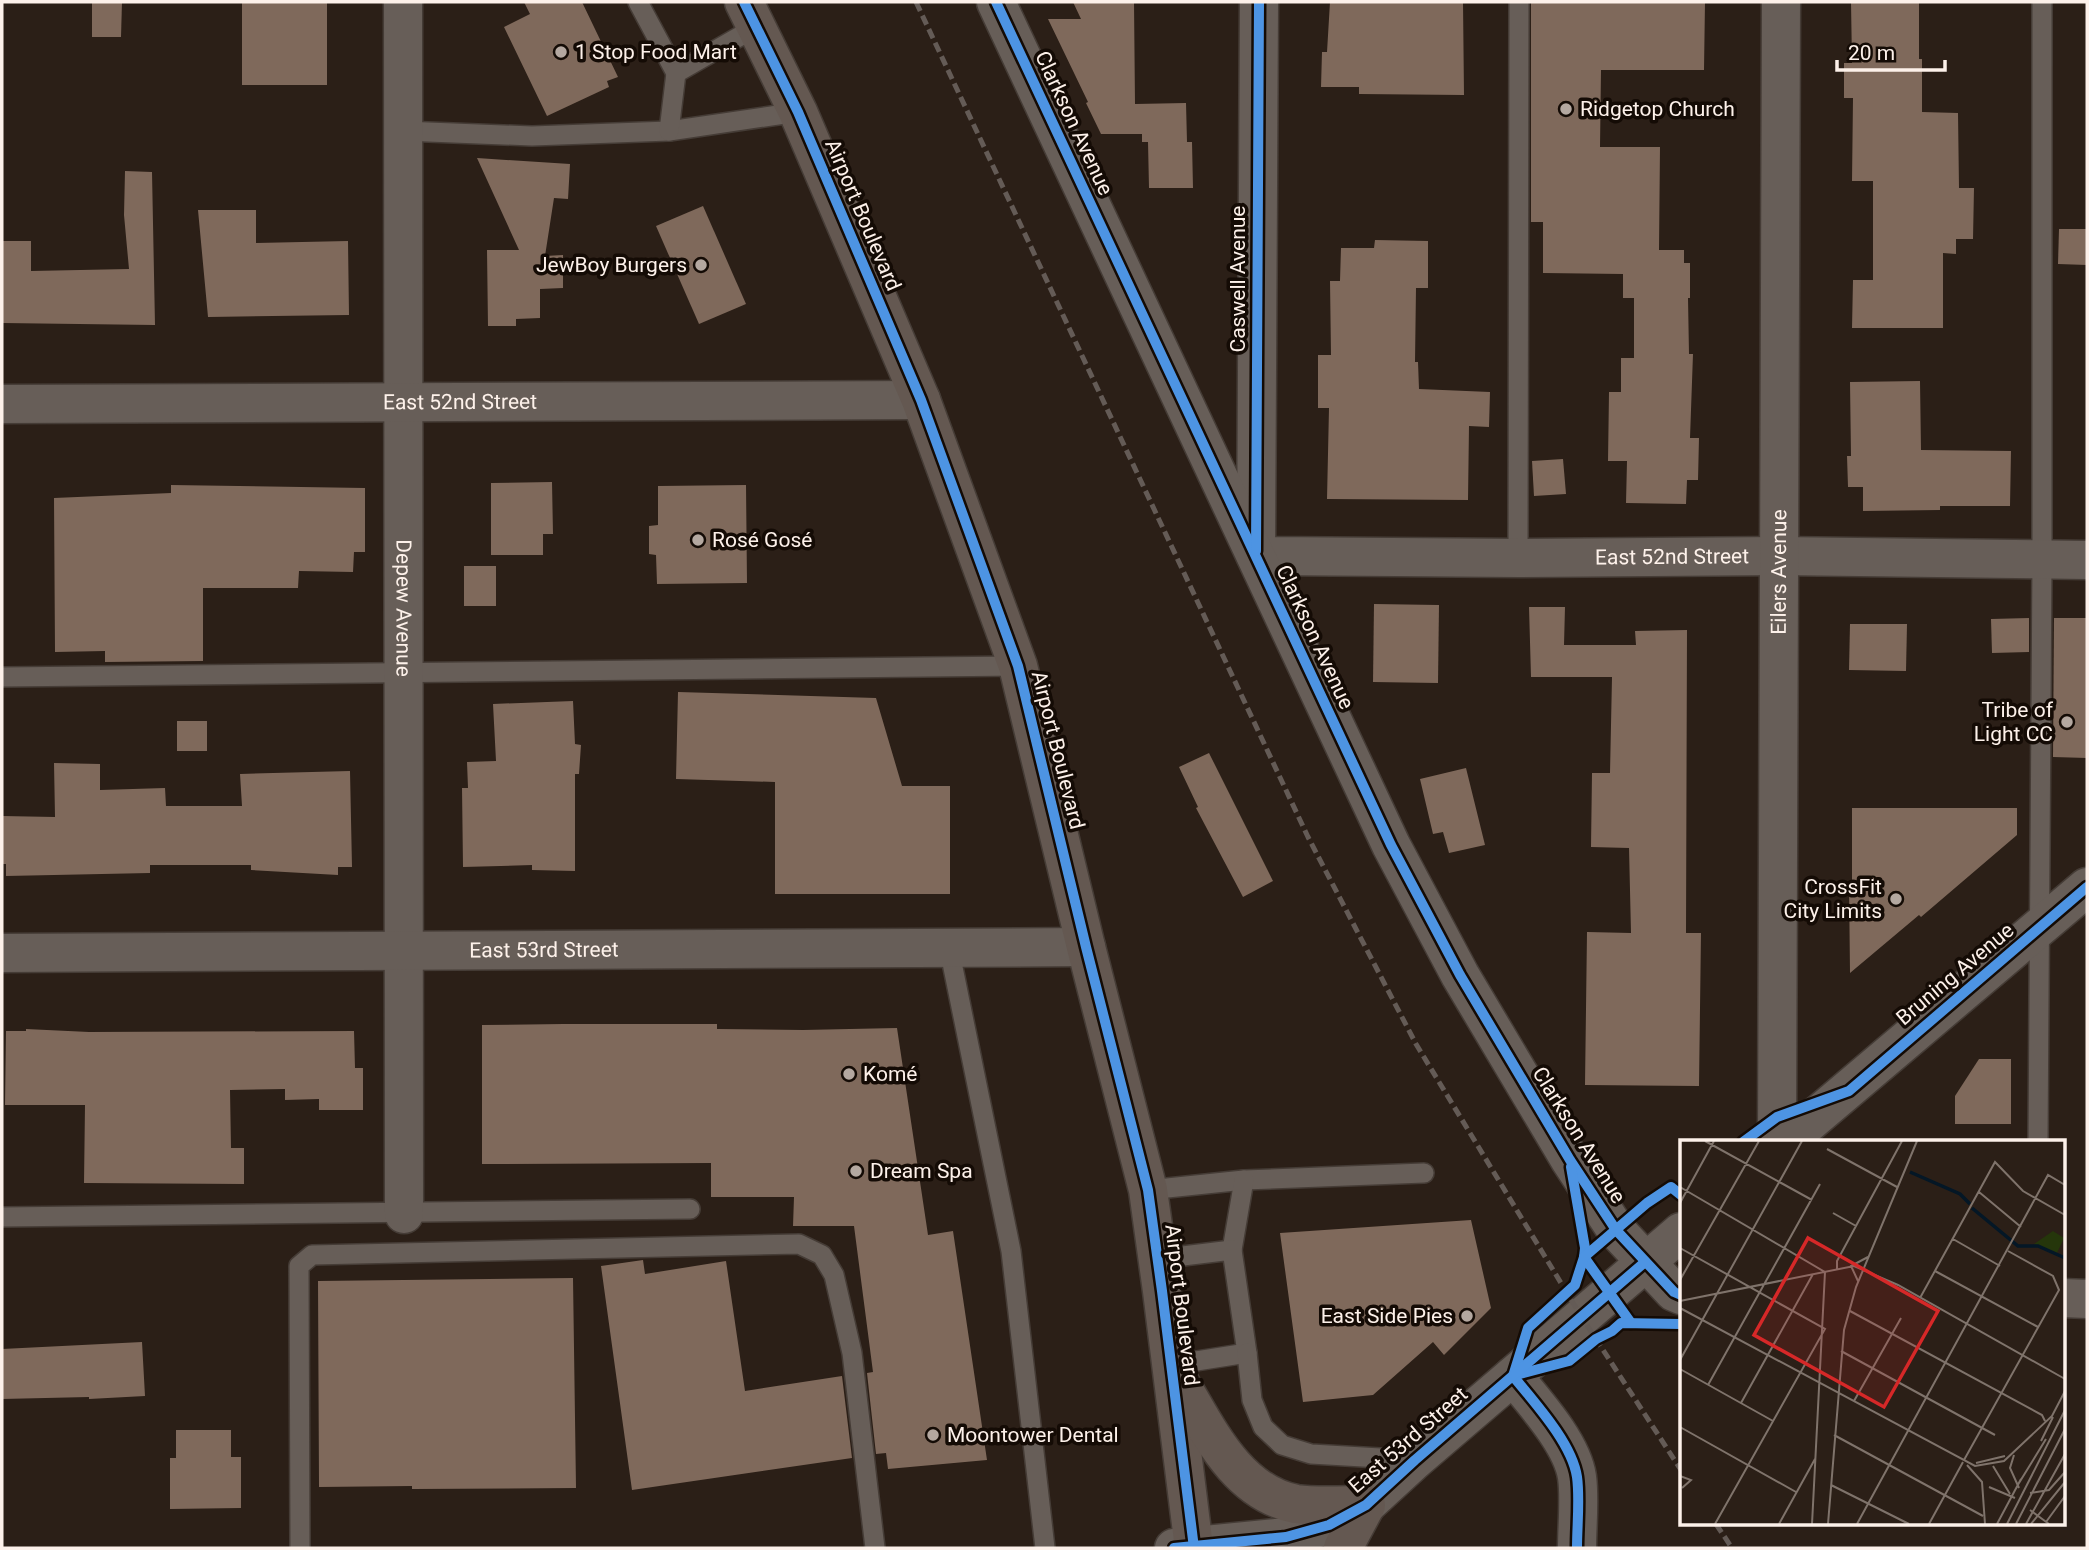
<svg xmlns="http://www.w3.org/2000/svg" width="2089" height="1550" font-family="Roboto,sans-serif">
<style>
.building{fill:#7f695b}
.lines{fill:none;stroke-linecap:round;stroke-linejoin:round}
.service-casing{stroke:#453c36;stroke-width:22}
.minor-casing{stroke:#453c36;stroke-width:41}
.tertiary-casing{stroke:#453c36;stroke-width:41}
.primary-casing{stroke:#453c36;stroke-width:41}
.service{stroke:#675e58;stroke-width:19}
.minor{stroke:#675e58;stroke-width:38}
.tertiary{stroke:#675e58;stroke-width:38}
.primary{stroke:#645851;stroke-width:38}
.rail{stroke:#645b56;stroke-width:5;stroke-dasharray:10 5;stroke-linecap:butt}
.cycleway-casing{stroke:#140b05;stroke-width:15}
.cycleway{stroke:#4d94e3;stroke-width:10}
.poi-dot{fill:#b4a8a0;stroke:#140b05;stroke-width:2.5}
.labels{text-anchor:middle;stroke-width:7;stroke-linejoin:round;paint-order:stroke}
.poi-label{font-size:21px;fill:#fdf1ea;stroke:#140b05;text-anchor:start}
.street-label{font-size:21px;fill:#fdf1ea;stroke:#140b05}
.inset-river{fill:none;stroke:#041726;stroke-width:3.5}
.inset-road{fill:none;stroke:#7f736b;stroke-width:2}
.view{fill:#d62828;fill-opacity:0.15;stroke:#d62828;stroke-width:3.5}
.inset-edge{fill:none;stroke:#fdf1ea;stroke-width:3.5}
</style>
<rect width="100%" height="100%" fill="#2b1f17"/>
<!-- building -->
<g class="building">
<path d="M92,2H122L121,37H92Z"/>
<rect x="242" y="2" width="85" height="83"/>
<path d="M524,2H582L618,77L607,81L609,87L547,116L504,27L530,14Z"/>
<path d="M1073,2H1134L1135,104L1186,103L1187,142H1192L1193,188H1149L1148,142H1142V134H1101L1086,103L1088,102L1048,19H1081Z"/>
<path d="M1330,2H1463L1464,95L1359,94V87H1321L1322,52H1327Z"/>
<path d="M1531,2H1705L1704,70H1601L1600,147H1660L1659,250H1684V263H1690V298H1688L1689,354H1693L1690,438H1699L1698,480H1687L1686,504L1626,503L1627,461H1608L1609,392H1621V358H1634V298H1623V274L1543,273V222H1531Z"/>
<path d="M1851,2H1919V59H1922V112L1958,113L1959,188H1974L1973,239H1956V254L1943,253V328H1852L1853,280H1873V181H1852L1853,98H1844V63H1852Z"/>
<path d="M477,158L570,164L568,199L554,198L545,256L563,255V288L540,289V318L516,319V326H488L487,250H519Z"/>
<path d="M125,171L152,172L155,325L2,323V241H31V271L129,269L124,215Z"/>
<path d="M703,206L746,304L699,324L656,226Z"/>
<path d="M198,210H256V243L348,241L349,315L208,317Z"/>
<path d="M2059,229H2087V265L2058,264Z"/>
<path d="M1375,240L1428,241V288H1416L1415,362H1418L1419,389L1490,392L1489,427L1469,426L1468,500L1327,499L1329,408H1318V355H1331L1330,281H1340L1341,248H1374Z"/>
<path d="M1920,381L1921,450L2011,451L2010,506H1940V510L1863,511V487H1848L1847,456H1851L1850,382Z"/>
<path d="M1563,459L1566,494L1534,496L1532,461Z"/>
<path d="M552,482L553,534H543V555H491V483Z"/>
<path d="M171,485L365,488V552H354L353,572L299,571L298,588H203V661L105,662V651L55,652L54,498L171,493Z"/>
<path d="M746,485L747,583L657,584L656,555L649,554V526L658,525V486Z"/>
<rect x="464" y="566" width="32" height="40"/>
<path d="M1374,604L1439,605L1438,683L1373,682Z"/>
<path d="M1529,607H1565L1564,645H1636L1635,631L1687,630L1686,933H1701L1699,1086L1585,1085L1587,932L1631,933L1629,848L1591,847L1592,773H1610L1612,677H1531Z"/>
<path d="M2029,618V652L1992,653L1991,619Z"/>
<path d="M2054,618H2087V758L2053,757Z"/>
<path d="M1850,624H1907L1906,671L1849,670Z"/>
<path d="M678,692L876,698L902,786H950V894H775V782L676,779Z"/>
<path d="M573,701L575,744L581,745L579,774H575V871L532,870V865L463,867L462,788H468L467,762L496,761L493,704Z"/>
<rect x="177" y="721" width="30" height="30"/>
<path d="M1209,753L1273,881L1243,897L1196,808L1198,807L1179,767Z"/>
<path d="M54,763L100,764V790L165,788L166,806H242L240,774L350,771L352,867H338V875L251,870V865H150V873L6,876V864H2V816L55,817Z"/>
<path d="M1466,768L1485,845L1449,853L1443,832L1433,834L1420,779Z"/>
<path d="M1852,808H2017V835L1921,917L1919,915L1850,973L1849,883H1852Z"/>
<path d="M564,1024H717V1029L803,1030L897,1028L928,1235L953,1231L987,1460L888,1469L886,1453L876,1454L867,1373L873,1372L854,1226H793L794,1197H711V1163L482,1164V1025Z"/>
<path d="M26,1029L89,1032L354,1031L355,1068H363V1110H319V1099L285,1100V1089L230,1090L231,1148H244V1184L84,1183L85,1105H5L6,1031H26Z"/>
<path d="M1979,1059H2011V1124H1955V1096Z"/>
<path d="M1471,1220L1491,1308L1444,1355L1433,1342L1373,1395L1303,1402L1280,1233Z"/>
<path d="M643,1260L645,1274L726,1261L745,1391L842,1376L852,1458L632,1490L601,1266Z"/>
<path d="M573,1278L576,1488L412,1489V1486L319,1487L318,1281Z"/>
<path d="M142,1342L145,1396L89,1399V1397L2,1399V1349Z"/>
<path d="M176,1430H231V1457H241V1508L170,1509V1458H176Z"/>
</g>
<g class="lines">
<!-- service casing -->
<g class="service-casing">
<g id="service">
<path d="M638,2L676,73"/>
<path d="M403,131L532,136L669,131L798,112"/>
<path d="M669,131L676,73L756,27"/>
<path d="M1518,558L1519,2"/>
<path d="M2,677L1018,666"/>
<path d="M949,948L1011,1251L1045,1548"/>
<path d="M2038,1142L2042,561V2"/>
<path d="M1148,1190L1244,1180L1424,1173"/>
<path d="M2,1217L690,1209"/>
<path d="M1232,1250L1244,1180"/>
<path d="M1158,1259L1232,1250L1247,1353L1171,1365"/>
<path d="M1247,1353L1252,1400L1263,1427L1282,1445L1311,1454L1415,1460"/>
<path d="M300,1548L299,1266L312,1255L799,1244L822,1255L834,1275L852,1353L875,1548"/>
</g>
</g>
<!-- minor casing -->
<g class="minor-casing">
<g id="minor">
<path id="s1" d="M403,2L404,1214"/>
<path id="s2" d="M1259,2L1256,556L1518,558L1780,556L2087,560"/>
<path id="s3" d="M2,404L921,400"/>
<path id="s4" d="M2,953L1086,947"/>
<path id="s5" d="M1777,1142L1781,2"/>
<path d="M1513,1376C1534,1402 1572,1443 1577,1477C1580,1498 1577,1526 1577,1548"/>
</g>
</g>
<!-- tertiary casing -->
<g class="tertiary-casing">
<g id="tertiary">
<path d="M996,2L1391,845L1460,975L1570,1160L1616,1230L1674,1292L1681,1295"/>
<path d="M1786,1142L2087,887"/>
<path d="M2063,1298L2087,1299"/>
<path d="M1174,1548L1286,1537L1329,1525L1366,1505L1415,1460L1681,1232"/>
</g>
</g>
<!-- primary casing -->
<g class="primary-casing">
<g id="primary">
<path d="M744,2L798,112L921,400L1018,666L1086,947L1148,1190L1162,1291L1194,1548"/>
<path d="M1177,1378C1206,1425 1234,1492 1296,1504C1316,1507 1345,1505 1366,1505L1343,1548"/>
</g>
</g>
<!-- service -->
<use href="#service" class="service"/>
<!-- minor -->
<use href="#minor" class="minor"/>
<!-- tertiary -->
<use href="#tertiary" class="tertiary"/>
<!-- primary -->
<use href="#primary" class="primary"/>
<!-- rail -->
<g class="rail">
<path d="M916,2L1308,837L1416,1044L1581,1316L1681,1470"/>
<path d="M1716,1524L1732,1548"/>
</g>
<!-- cycleway casing -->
<g class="cycleway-casing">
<g id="cycleway">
<path d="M744,2L798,112L921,400L1018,666L1086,947L1148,1190L1162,1291L1194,1548"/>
<path d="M996,2L1391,845L1460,975L1570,1160L1616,1230L1674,1292L1681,1295"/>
<path d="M1256,551L1259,2"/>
<path d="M1743,1142L1777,1117L1849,1091L2087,887"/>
<path d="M1571,1167L1585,1248L1584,1257L1631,1323"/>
<path d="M1516,1375L1569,1361L1596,1339L1612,1331L1621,1323L1681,1324"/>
<path d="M1513,1376L1528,1328L1575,1285L1584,1257L1647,1203L1671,1187L1681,1195"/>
<path d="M1513,1376C1534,1402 1572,1443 1577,1477C1580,1498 1577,1526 1577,1548"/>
<path d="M1174,1548L1286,1537L1329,1525L1366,1505L1415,1460L1645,1262"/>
</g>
</g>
<!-- cycleway -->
<use href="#cycleway" class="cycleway"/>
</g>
<!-- markers -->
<g class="poi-dot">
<circle cx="561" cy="52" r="7"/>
<circle cx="1566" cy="109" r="7"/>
<circle cx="701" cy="265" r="7"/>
<circle cx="698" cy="540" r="7"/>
<circle cx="2067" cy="722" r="7"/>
<circle cx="1896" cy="899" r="7"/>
<circle cx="849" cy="1074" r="7"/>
<circle cx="856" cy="1171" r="7"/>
<circle cx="1467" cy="1316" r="7"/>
<circle cx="933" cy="1435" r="7"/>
</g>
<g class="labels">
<!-- poi labels -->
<g class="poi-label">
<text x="575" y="59">1 Stop Food Mart</text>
<text x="1580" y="116">Ridgetop Church</text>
<text x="687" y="272" text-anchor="end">JewBoy Burgers</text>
<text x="712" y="547">Rosé Gosé</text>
<text x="2053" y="717" text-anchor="end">Tribe of<tspan x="2053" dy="24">Light CC</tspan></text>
<text x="1882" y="894" text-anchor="end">CrossFit<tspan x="1882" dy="24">City Limits</tspan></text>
<text x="863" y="1081">Komé</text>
<text x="870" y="1178">Dream Spa</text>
<text x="1453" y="1323" text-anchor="end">East Side Pies</text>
<text x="947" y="1442">Moontower Dental</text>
</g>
<!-- street labels -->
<g class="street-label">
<text transform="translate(1074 123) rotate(65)" y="7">Clarkson Avenue</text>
<text transform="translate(863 215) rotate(67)" y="7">Airport Boulevard</text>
<text transform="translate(1238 279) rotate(-90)" y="7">Caswell Avenue</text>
<text dy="7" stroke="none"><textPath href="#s3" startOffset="458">East 52nd Street</textPath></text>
<text dy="7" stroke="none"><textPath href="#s2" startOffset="970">East 52nd Street</textPath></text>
<text dy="7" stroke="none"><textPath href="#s5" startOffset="570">Eilers Avenue</textPath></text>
<text dy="7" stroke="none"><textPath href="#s1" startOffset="606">Depew Avenue</textPath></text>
<text transform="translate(1315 637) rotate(65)" y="7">Clarkson Avenue</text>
<text transform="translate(1058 750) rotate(76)" y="7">Airport Boulevard</text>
<text dy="7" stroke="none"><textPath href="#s4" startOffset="542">East 53rd Street</textPath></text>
<text transform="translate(1955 974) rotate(-40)" y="7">Bruning Avenue</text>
<text transform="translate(1579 1135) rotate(58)" y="7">Clarkson Avenue</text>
<text transform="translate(1182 1305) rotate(83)" y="7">Airport Boulevard</text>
<text transform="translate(1408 1440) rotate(-41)" y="7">East 53rd Street</text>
</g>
</g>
<!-- overview -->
<g transform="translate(1680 1140)">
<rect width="385" height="385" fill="#2b1f17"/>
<path d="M373,91L384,98L377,113L354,104Z" fill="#25360b"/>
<path class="inset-river" d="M230,32L280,54L290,64M292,68L338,106H358L385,118"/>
<path class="inset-road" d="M25,1L132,60M147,9L217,47M0,47L145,132M299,52L341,87M0,63L34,1M153,73L176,86M273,99L320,126M0,108L145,189L35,384M157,129V121L222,1M255,131L358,187M0,140L79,1M178,141L171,126L188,117M240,158L315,22L343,51L385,75M0,161L174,126L218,145L385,239M0,168L295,326L324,321L372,276L385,251M170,171L362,275L365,281M161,211L315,295M0,220L122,1M0,229L93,281M28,245L140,44M174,261L221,178M61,263L133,134M0,287L116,352M154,295L303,376M361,301L373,277M334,315L330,328L339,348M284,320L379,150L373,136L328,111M296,323L325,316M287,325L302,342L305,384M313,326L330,354M0,336L11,340L2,348M339,343L366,299M151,345L229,384M309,347L335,358M350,353L369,350L385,332M350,370L369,384M366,382L385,356M99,384L135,319M132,384L145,132M148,384L164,190L176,147L237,1M177,384L368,35L385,45M249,384L283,322M317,384L341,339M327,384L385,270M336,384L385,289M346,384L385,314M351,384L385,342"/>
<path class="view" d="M128,98L258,171L204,267L74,195Z"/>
<rect width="385" height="385" class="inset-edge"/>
</g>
<!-- border -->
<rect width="2089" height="1550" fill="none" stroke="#fdf1ea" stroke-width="7"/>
<!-- scale -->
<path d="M1837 60v10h108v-10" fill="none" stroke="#fdf1ea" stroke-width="3.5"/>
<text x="1848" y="60" font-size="21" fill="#fdf1ea" stroke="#140b05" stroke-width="5" paint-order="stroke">20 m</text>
</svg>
